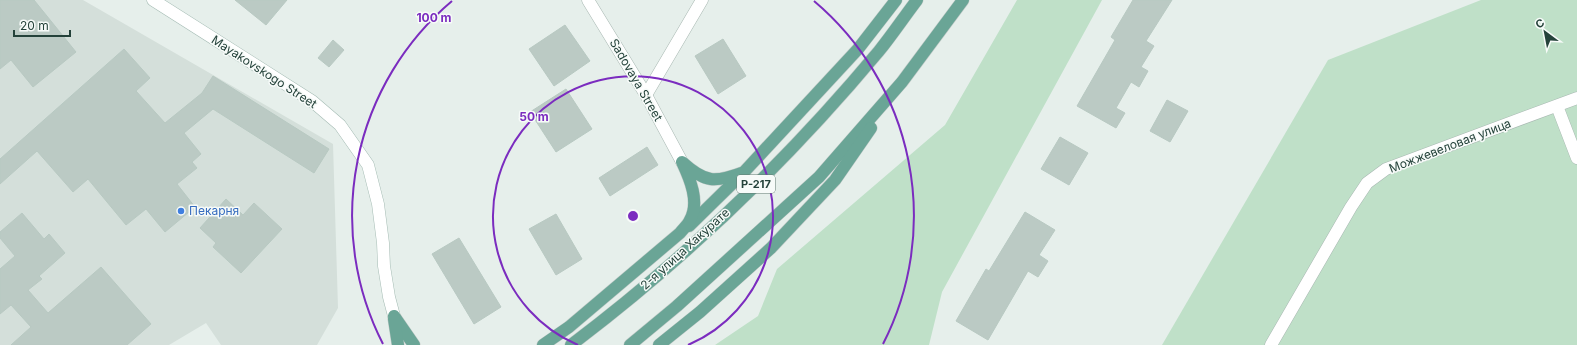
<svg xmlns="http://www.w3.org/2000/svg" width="1577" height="345" font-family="Inter,sans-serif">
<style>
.built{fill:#d4dfda}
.green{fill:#bfe0c8}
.building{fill:#bbcac4;stroke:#b8c9c2}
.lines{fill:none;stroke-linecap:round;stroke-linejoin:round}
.minor-casing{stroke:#a8b8b2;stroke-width:13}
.secondary-casing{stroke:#a4bbb3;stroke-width:13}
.primary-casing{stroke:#c2cac8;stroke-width:13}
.minor{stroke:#fff;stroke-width:12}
.secondary{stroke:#fff;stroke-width:12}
.primary{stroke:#6aa596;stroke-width:12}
.ring{fill:none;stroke:#7b2cbf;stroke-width:2}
.shop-dot{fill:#3f7fe0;stroke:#f7fbf9;stroke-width:1.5}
.labels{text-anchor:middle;stroke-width:3;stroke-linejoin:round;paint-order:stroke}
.shield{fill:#f7fbf9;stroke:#637a73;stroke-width:1}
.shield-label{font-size:11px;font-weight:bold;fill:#24423a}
.street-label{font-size:12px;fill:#24423a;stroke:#f7fbf9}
.shop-label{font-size:12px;fill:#366cbe;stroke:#f7fbf9;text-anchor:start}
.centre{fill:#7b2cbf;stroke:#f7fbf9;stroke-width:2}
.ring-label{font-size:12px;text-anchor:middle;font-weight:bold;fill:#7b2cbf;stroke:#f7fbf9;stroke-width:3;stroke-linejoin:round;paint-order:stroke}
</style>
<rect width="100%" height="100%" fill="#e6efeb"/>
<!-- built -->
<path class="built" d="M0,0H83L333,144L338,308L317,345H221L206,323L169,345H0Z"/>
<!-- green -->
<g class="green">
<path d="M1017,0H1102L942,292L929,345H715L758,316L777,269L945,125Z"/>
<path d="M1481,0H1577V345H1162L1328,60Z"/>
</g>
<!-- building -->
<g class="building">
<path d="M0,0H34L76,52L33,87L11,60L0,69Z"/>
<path d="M235,0H287L266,25Z"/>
<path d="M1133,0H1172L1146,41L1154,46L1141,67L1148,71L1139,87L1131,82L1116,108L1125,113L1116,128L1077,106L1115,40L1111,37Z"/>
<path d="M565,25L590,61L554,86L529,49Z"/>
<path d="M723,39L746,76L718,94L695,56Z"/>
<path d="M333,40L344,50L329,67L318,58Z"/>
<path d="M124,49L150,78L136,91L165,123L202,93L213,76L329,149L314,173L213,109L184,133L201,154L192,162L197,168L177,184L195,207L165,232L146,209L126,225L88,179L73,192L37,151L0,184V159Z"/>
<path d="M566,89L592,129L556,152L530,112Z"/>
<path d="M1167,100L1188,111L1170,142L1150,131Z"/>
<path d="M1060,137L1088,153L1069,185L1041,169Z"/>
<path d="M647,147L658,165L610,196L599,178Z"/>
<path d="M226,199L243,215L254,203L282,229L241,273L213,247L216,243L200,228Z"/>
<path d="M1025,212L1055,230L1039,255L1048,261L1038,277L1028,271L988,340L956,321L986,269L989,271Z"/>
<path d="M22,213L44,239L49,234L65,253L39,276L42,279L28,290L48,313L101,267L151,324L127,345H11L31,327L11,305L0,314V269L15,256L0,238V232Z"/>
<path d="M556,214L582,259L556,275L529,229Z"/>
<path d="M459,238L501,307L474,324L432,254Z"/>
</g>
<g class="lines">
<!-- minor casing -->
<g class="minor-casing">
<g id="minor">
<path d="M588,0L646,95L682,162"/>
<path d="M646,95L702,0"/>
<path d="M1557,106L1577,158"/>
<path d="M1271,345L1351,207L1367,183L1386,169L1577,98"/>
</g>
</g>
<!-- secondary casing -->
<g class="secondary-casing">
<path id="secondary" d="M153,0L312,101L340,125L368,165L378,204L383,243L384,266L389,297L394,316"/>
</g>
<!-- primary casing -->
<g class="primary-casing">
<g id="primary">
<path d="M689,226L740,176"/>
<path d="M394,316L414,345"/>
<path d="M394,319L398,345"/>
<path d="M543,345L569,327L680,233C683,229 688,225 690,220C700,202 690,179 682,162C705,183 715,183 744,172L858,49L896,0"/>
<path d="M571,345C685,259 788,160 879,51C892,35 904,17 917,0"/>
<path d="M630,345L677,306L819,177L902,82L963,0"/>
<path d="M659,345L700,312L771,248L835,180L871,128"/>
</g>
</g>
<!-- minor -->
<use href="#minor" class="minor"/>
<!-- secondary -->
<use href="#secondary" class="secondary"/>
<!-- primary -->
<use href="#primary" class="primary"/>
</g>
<!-- distance rings -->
<g class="ring">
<path d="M578 345A140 140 0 1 1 688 345"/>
<path d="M383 344A281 281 0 0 1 452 1M814 1A281 281 0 0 1 883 344"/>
</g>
<!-- markers -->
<circle class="shop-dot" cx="181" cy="211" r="4"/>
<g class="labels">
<!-- shield labels -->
<rect class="shield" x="737" y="175" width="38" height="18" rx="3"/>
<g class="shield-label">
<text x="756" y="188">Р-217</text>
</g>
<!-- street labels -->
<g class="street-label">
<text transform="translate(264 72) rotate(33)" y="4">Mayakovskogo Street</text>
<text transform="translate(636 80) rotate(60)" y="4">Sadovaya Street</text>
<text transform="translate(1450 146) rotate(-21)" y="4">Можжевеловая улица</text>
<text transform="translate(685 249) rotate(-42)" y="4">2-я улица Хакурате</text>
</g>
<!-- shop labels -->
<g class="shop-label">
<text x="189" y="215">Пекарня</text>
</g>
</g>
<circle cx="633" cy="216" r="6" class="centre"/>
<g class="ring-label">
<text x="434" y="22">100 m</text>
<text x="534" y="121">50 m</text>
</g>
<!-- north arrow -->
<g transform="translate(1545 32) rotate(328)" stroke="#f7fbf9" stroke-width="3" paint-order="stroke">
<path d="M0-3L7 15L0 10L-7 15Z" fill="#24423a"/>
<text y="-6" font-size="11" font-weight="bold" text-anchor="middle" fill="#24423a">С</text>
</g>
<!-- scale -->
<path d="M14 30v6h56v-6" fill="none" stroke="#24423a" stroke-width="2"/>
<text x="20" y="30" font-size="12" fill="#24423a" stroke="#f7fbf9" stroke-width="3" paint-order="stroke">20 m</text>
</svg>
